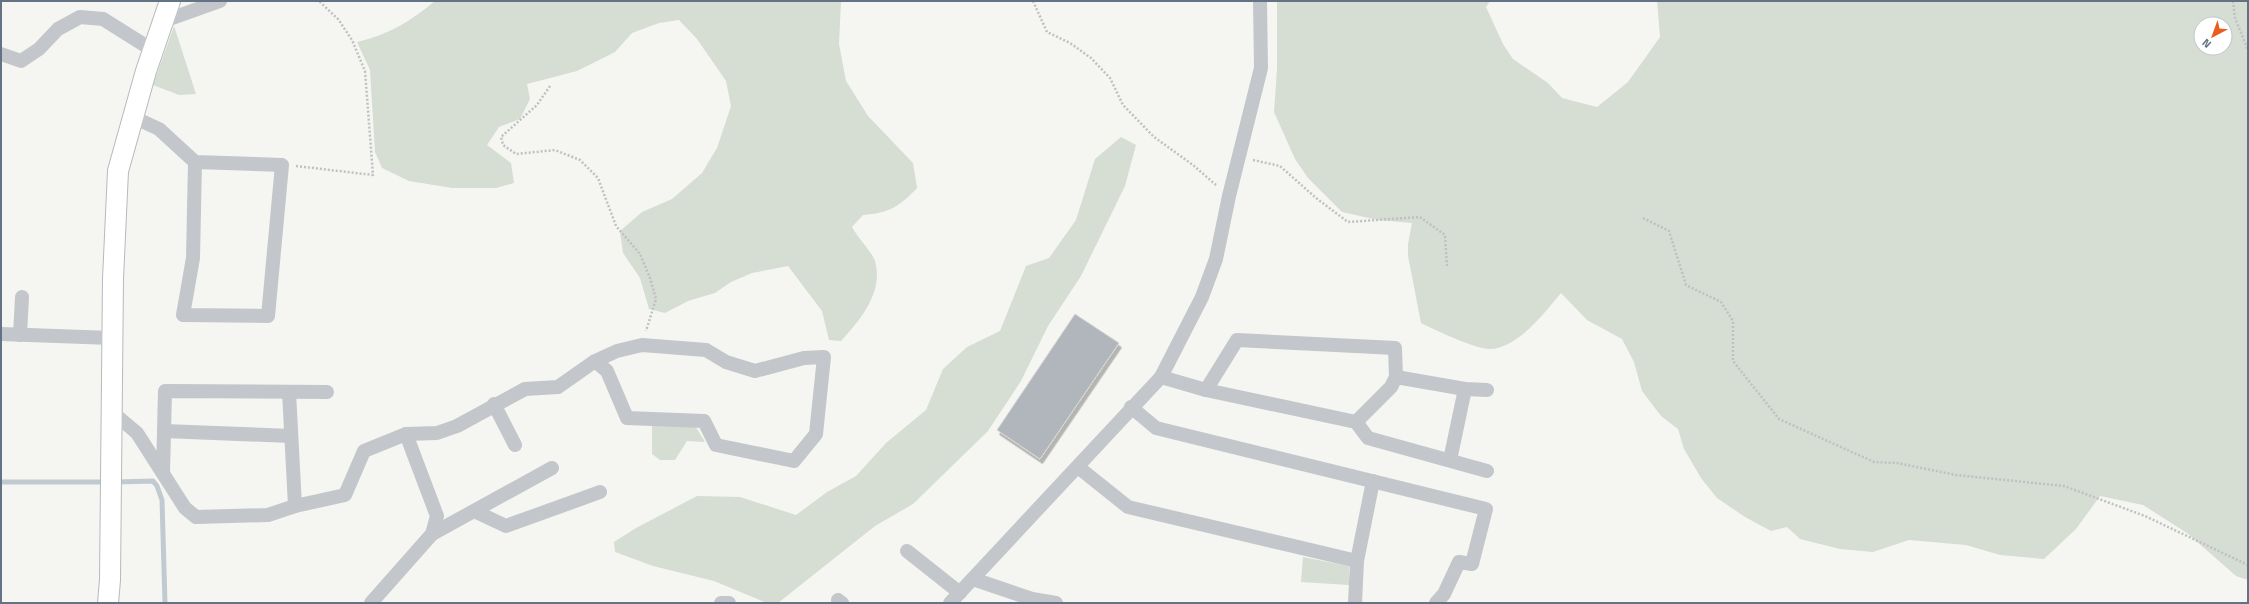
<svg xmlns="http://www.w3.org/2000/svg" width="2249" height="604" font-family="'Titillium Web',sans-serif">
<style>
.green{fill:#d6ddd2;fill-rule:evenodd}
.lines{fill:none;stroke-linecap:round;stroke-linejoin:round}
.stream{stroke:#c1cad0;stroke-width:5}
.building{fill:#b0b6bc;stroke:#d7d7d4;filter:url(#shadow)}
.secondary-casing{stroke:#b5babf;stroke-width:22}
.path{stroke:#bfc0c2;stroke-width:2.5;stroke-dasharray:2 2;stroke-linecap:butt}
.street{stroke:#c3c6ca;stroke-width:14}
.secondary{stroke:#fff;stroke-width:20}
</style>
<defs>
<filter id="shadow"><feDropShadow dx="2.5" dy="4.5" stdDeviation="0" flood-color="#0004"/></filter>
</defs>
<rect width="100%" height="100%" fill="#f5f6f2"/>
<!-- green -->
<g class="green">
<path d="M435,1H841L839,44L846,81L868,116L913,163L917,188C899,207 889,213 863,215L852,227C857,237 872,252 875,261C884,292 860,320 841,341L829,340L822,311L788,266L752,273L731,282L715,293L688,301L665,313L649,309L640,278L623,253L620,231L642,212L672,199L702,173L717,148L731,106L726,81L697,39L679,20L659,23L632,33L615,52L577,71L527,84L530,99L520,119L499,127L487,145L511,163L514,183L496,188H452L409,181L382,168L375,152L370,70L357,42C388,35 411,21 435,1Z"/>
<path d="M1277,1H1490L1486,7L1503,44L1513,59L1548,83L1562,98L1597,107L1628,82L1660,37L1657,1H2248V580L2236,576L2187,533L2143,505L2100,496L2076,529L2044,559L2000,555L1966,545L1909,540L1873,552L1840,549L1800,539L1787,527L1771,531L1745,517L1717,498L1701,478L1684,449L1678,429L1661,416L1642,391L1634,362L1622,339L1587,320L1561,293C1545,312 1519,347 1491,349C1477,350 1435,330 1421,323L1408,256V244L1412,223L1378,220L1342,212L1308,178L1295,159L1274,112L1277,69ZM2201,24H2225V48H2201Z"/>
<path d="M174,26L196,94L179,95L153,85Z"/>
<path d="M1121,137L1136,145L1125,186L1081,276L1048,326L1021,381L988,431L913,504L875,526L778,603H767L714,581L653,566L615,552L614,542L636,528L697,496L740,497L796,515L827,492L856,476L886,443L926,410L943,369L967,347L1000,331L1026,266L1049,258L1076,220L1095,159Z"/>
<path d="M694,424L705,442L687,441L675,460H660L652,454V425Z"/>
<path d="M1303,557L1349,566V585L1301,582Z"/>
</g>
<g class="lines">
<!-- stream -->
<g class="stream">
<path d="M1,482H108"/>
<path d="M116,482L153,481L157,486L162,500L165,603"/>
</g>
</g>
<!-- building -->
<path class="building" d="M1075,314L1119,343L1040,459L997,430Z"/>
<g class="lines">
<!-- secondary casing -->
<g class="secondary-casing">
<path id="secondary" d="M108,603L110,580L113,279L118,171L146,71L170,1"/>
</g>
<!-- path -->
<g class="path">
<path d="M1033,1L1047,32L1070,43L1091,58L1110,78L1123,105L1154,137L1193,165L1216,185"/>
<path d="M2233,1L2235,18L2248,50"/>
<path d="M550,86L537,105L501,137L503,145L516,154L555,150L580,160L598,178L616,226L640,254L650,278L656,299L646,331"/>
<path d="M1253,160L1280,166L1316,198L1348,222L1420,217L1445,235L1447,266"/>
<path d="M296,166L373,175L365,71L352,40L338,19L319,1"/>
<path d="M1643,218L1669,231L1686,285L1721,302L1733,321V361L1779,419L1874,462L1897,463L1956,475L2064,486L2145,516L2248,565"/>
</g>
<!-- street -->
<g class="street">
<path d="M164,21L220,1"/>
<path d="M1,54L21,61L39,49L58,29L80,17L103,19L154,51"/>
<path d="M133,117L159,129L195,162L193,258L183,315L268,316L282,165L195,162"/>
<path d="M1,334L112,338"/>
<path d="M20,335L22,297"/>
<path d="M1161,377L1206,390L1356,422L1368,438L1487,471"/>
<path d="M1396,377L1465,389L1487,390"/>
<path d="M1206,390L1237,340L1395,348L1396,377L1391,387L1356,422"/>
<path d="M289,392L295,506"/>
<path d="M494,404L515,445"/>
<path d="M1131,407L1156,428L1486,509L1472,564L1459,562L1444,594L1436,603"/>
<path d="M112,412L137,433L185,508L196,517L268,515L295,506L345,495L364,451L406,434L437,516L432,534L371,603"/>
<path d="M164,431L291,436"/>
<path d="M406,434L437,433L457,426L525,389L558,387L595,361L617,351L642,345L706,350L726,362L755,371L804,358L824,357L816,434L794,461L716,445L704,421L627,418L607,371L595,361"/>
<path d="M1450,460L1465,389"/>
<path d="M1078,467L1128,507L1357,561L1355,603"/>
<path d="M163,473L165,391L327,392"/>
<path d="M474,511L506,526L600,492"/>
<path d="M432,534L552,468"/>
<path d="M907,551L960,593"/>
<path d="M1357,561L1373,481"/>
<path d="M973,579L1032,599L1056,603"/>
<path d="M838,600L842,603"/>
<path d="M721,603H729"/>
<path d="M950,603L1161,377L1202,297L1216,259L1229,196L1261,68L1260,1"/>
</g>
<!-- secondary -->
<use href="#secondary" class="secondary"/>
</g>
<!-- border -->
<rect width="2249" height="604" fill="none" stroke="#637384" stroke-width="4"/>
<!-- north arrow -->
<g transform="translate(2213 36) rotate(221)"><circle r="19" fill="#ffffff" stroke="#c1c7ce"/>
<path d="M0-3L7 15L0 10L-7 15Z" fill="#eb5d1c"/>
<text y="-6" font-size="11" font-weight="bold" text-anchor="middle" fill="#637384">N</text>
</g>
</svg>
